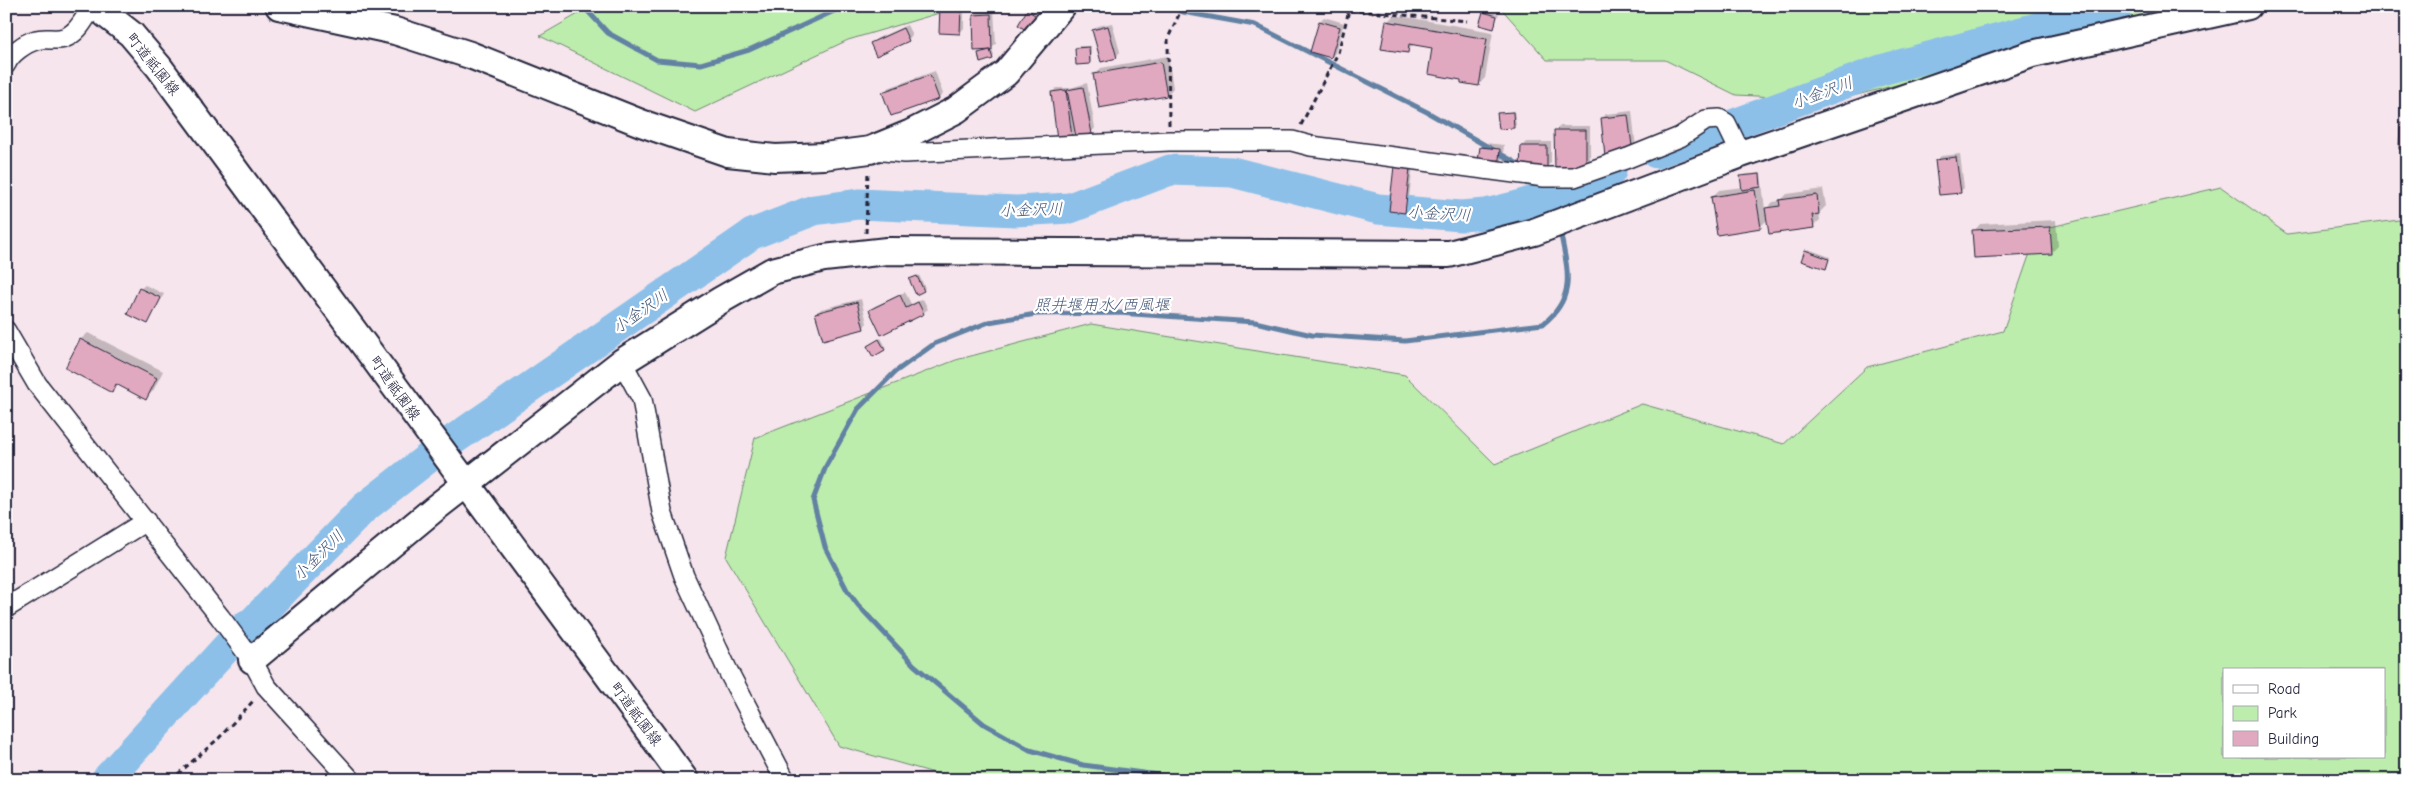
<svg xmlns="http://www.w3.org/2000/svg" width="2413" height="786" font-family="'Comic Neue','Klee One',sans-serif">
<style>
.green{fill:#bdedad;stroke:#708874;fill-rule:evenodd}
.shadow{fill:#0003}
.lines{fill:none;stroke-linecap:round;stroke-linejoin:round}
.stream{stroke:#6281a3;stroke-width:5}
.river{stroke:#8cc0e9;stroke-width:31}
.building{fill:#e1a9bf;stroke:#22223b}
.street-casing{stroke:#22223b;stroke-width:22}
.secondary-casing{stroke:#22223b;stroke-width:30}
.path{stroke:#22223b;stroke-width:3;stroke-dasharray:5 4;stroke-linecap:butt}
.street{stroke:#fff;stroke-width:19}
.secondary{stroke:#fff;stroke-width:26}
.labels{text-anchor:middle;stroke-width:4.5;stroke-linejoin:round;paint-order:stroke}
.street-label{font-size:15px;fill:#22223b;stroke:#fff}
.water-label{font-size:16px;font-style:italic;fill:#475978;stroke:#fff}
</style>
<rect width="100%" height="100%" fill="#f6e5ec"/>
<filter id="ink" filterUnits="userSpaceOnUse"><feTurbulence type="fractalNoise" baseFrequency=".02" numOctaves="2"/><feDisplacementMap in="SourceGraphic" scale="10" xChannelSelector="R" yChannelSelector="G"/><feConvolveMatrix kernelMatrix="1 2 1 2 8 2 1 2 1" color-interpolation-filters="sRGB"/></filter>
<g filter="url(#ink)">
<!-- green -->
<g class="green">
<path d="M592,6H963L848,40L695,112L540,36Z"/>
<path d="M1499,6H2209L1837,100L1736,95L1665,60H1547Z"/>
<path d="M2221,187L2287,234L2407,219V780H959L839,746L726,557L755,438L956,360L1091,324L1405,375L1495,464L1642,404L1784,444L1867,367L2003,331L2038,230ZM2224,670H2384V757H2224Z"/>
</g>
<!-- shadow -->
<g class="shadow">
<path d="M941,6H964V28L960,33Z"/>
<path d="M1030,9L1039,15L1031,29L1028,11Z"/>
<path d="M994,10L996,44L992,48L994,56L992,58L979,54L989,50L974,15L979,11Z"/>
<path d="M1486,11L1499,14L1493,27L1484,13Z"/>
<path d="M1394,15L1493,32L1485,78L1478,85L1463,79L1434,47L1414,44L1407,52L1387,22Z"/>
<path d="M1324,17L1344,23L1335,53L1331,57L1320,21Z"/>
<path d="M1112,23L1120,52L1116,57L1093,31L1098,26Z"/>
<path d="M907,25L912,35L908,40L872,44L876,39Z"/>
<path d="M1078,46H1091V61L1089,63L1076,48Z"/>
<path d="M1168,56L1173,88L1167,95L1095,75L1101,68Z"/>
<path d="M935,71L943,94L939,98L884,93L888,88Z"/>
<path d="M1087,83L1095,128L1091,133L1076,131L1072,136L1052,93L1056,88H1070Z"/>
<path d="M1514,111L1516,125L1514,126L1499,114Z"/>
<path d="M1632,111L1636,148L1632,153L1602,119L1606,114Z"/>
<path d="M1560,126H1590V163L1556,168L1555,131Z"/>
<path d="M1526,142H1551V163L1546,167L1522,146Z"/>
<path d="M1485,143L1504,145L1502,163L1497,168L1481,147Z"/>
<path d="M1960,154L1964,188L1960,192L1936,161L1941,156Z"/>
<path d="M1400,162L1413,164L1408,207L1404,211Z"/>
<path d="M1761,173L1765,210L1773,202L1780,201L1787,194L1823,189L1826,206L1819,213L1820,220L1813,226L1768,219L1760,227L1712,197L1719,190L1743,187L1741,177L1743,175Z"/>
<path d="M2056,220L2058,246L2051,253L1974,231L1980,224Z"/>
<path d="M1808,249L1830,257L1827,266L1825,268L1806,251Z"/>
<path d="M919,275L925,288L923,290L910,279Z"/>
<path d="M145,285L164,294L148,323L140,289Z"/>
<path d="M905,292L911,304L923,299L928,309L923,313L871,310L875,306Z"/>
<path d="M861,299L867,323L863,328L817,314L821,309Z"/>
<path d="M88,333L163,371L153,391L146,398L119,384L112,391L66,368L81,339Z"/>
<path d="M881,338L886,347L873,355L868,346Z"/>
</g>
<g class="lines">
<!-- stream -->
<g class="stream">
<path d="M583,6L608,33L657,60L701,64L749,50L845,6"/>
<path d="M1168,6L1183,12L1255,25L1427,112L1525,168"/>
<path d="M1541,181L1558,193V214"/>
<path d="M1195,780L1083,765L1030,750L984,724L914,665L858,605L847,590L825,547L813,500L826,466L858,409L895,372L934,344L989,322L1036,314L1118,313L1255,322L1312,335L1405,341L1543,324C1578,296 1567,269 1560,230"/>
<path d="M1405,780L1471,778L1476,780"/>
</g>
<!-- river -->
<g class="river">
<path d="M1656,153L1881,70L2118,6"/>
<path d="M106,780L247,625L252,623L364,508L437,451L752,234L814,210L859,204L1016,211L1070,208L1170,170L1232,172L1378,209L1461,216L1486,214L1518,206L1558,193L1611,171"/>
</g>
</g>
<!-- building -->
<g class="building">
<path d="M940,6H961L960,34L939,33Z"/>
<path d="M1027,10L1038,17L1029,32L1018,25Z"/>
<path d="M1483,12L1497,16L1494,29L1479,25Z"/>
<path d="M991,14L992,50L974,51L973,15Z"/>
<path d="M1319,21L1340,27L1331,58L1310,52Z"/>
<path d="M1386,21L1487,39L1479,86L1461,83V80L1428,74L1432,48L1409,44L1408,53L1381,49Z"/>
<path d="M1108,26L1117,58L1101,62L1092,30Z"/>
<path d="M903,28L909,41L876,56L870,43Z"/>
<path d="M1089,47L1090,64L1076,65L1075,48Z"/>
<path d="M990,50L993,59L980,63L978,53Z"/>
<path d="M1161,62L1167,96L1099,108L1093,74Z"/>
<path d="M930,75L939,99L891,116L882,92Z"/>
<path d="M1083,87L1092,134L1076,137L1067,90Z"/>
<path d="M1066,90L1072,137L1057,139L1051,92Z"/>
<path d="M1513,112L1514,128L1499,129L1497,113Z"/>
<path d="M1628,115L1633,154L1605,157L1601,118Z"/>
<path d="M2400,122L2407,123V150L2399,149Z"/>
<path d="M1554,130H1586V169H1555Z"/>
<path d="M1521,146H1547V168H1520Z"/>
<path d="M1480,147L1500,149L1498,169L1477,167Z"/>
<path d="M1956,157L1961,193L1939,195L1935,160Z"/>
<path d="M1394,166L1410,168L1405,213L1389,211Z"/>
<path d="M1760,174L1761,187L1742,190L1740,176Z"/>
<path d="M1755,190L1761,228L1717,235L1711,197Z"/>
<path d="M1817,195L1819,214L1812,215L1814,228L1769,234L1765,208L1780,206L1779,200Z"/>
<path d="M2050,227L2052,254L1974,258L1972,230Z"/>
<path d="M1805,250L1829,259L1826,269L1801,261Z"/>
<path d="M917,276L924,291L916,295L909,279Z"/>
<path d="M139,288L161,298L148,324L127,314Z"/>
<path d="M900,295L906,308L918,302L924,314L881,335L869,310Z"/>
<path d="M857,302L864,329L823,340L815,313Z"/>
<path d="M80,339L157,378L146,400L116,384L112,393L65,368Z"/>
<path d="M879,339L885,350L873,357L867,346Z"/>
</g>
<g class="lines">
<!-- street casing -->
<g class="street-casing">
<g id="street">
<path d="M6,64C10,54 25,43 36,40C45,37 55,41 64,38C78,34 85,17 93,6"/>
<path d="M874,150L904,153L1169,141H1292L1311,146L1544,177H1574L1628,158L1680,137L1706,120L1719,119L1726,123L1741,154"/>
<path d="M6,331L37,384L220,617L252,660L266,686L351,780"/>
<path d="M622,362L642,399L662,512L684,576L727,669L785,780"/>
<path d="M6,608L146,521"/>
</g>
</g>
<!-- secondary casing -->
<g class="secondary-casing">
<g id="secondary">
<path d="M95,6L131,34L159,67L685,780"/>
<path d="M279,6L395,31L470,55L641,123L728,153L775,158L824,156L870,150L909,134L956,110L1006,73L1062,6"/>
<path d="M252,660L434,509L622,362L721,300L772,271L824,258L887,251L1449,254L1534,232L1741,154L2032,54L2248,6"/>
</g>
</g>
<!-- path -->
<g class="path">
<path d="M1169,125L1168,38L1183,6"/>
<path d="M1301,125L1338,53L1349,10L1467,21"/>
<path d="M866,233L868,171"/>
<path d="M171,780L219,738L255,699"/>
</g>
<!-- street -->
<use href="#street" class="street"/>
<!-- secondary -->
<use href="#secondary" class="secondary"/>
</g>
</g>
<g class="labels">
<!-- street labels -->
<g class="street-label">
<text transform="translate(153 64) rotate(51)" y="5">町道祗園線</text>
<text transform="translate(395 388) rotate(54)" y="5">町道祗園線</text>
<text transform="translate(636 714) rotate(53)" y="5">町道祗園線</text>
</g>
<!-- water labels -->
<g class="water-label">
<text transform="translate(1822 92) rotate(-20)" y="6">小金沢川</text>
<text transform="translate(1031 209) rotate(-2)" y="6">小金沢川</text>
<text transform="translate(1439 213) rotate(3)" y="6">小金沢川</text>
<text x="1102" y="310">照井堰用水/西風堰</text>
<text transform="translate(640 311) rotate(-35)" y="6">小金沢川</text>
<text transform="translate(318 555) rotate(-45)" y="6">小金沢川</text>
</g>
</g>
<!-- margin -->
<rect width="2413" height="786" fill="none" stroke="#fff" stroke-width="25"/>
<rect x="12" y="12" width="2388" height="761" fill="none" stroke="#22223b" stroke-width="2" filter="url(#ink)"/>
<!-- legend -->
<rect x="2223" y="668" width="162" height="90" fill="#ffffff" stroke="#a7a7b1"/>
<rect x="2233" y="685" width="25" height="8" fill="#ffffff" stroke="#a7a7b1"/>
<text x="2268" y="694" font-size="15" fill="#22223b">Road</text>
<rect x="2233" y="706" width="25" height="15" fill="#bdedad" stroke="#a7a7b1"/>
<text x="2268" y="718" font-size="15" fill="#22223b">Park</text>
<rect x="2233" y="731" width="25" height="15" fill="#e1a9bf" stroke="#a7a7b1"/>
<text x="2268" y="744" font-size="15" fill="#22223b">Building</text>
</svg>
